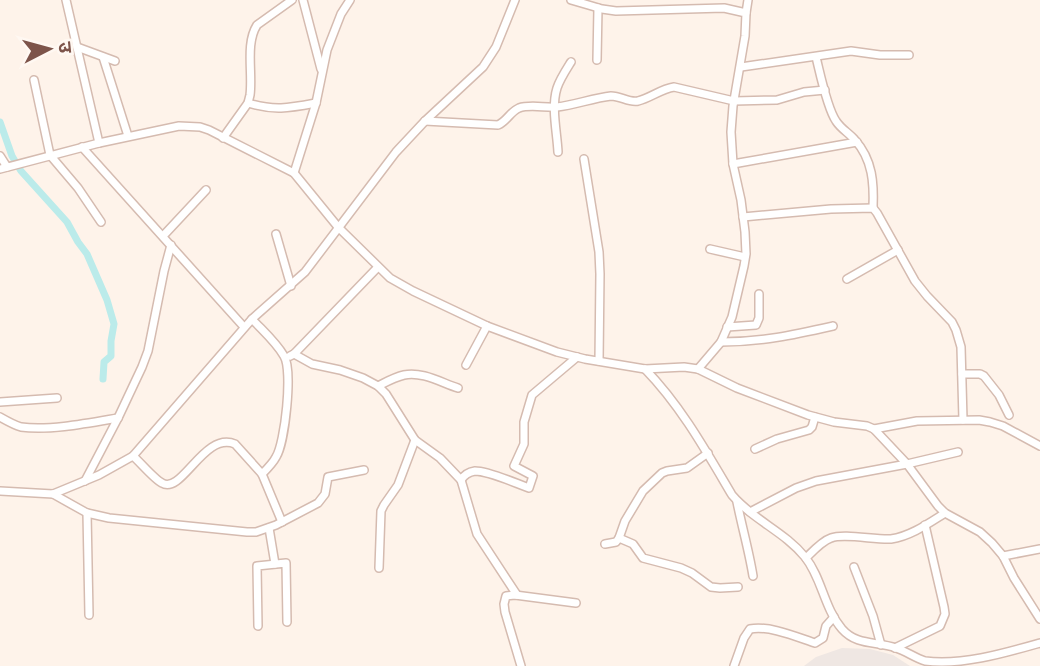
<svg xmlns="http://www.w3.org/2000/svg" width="1040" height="666" font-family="'Work Sans','Noto Sans Devanagari',sans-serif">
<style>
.industrial{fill:#efe7e3}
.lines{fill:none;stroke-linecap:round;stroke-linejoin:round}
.canal{stroke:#bbebea;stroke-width:7}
.minor-casing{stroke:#d5bbb0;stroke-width:10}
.minor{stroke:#fff;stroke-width:7}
</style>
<rect width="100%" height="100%" fill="#fef3ea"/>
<!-- industrial -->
<path class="industrial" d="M842,648L870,649L893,655L910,666H804L816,657Z"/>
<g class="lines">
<!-- canal -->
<path class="canal" d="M0,122L12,156L21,171L67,222L78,242L87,254L107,300L114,324L111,341V356L104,362L103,379"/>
<!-- minor casing -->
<g class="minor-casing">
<g id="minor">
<path d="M66,0L99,143"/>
<path d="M303,0L321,69"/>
<path d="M571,0L602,9L616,11L724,8L746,13L745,36L733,106L731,132L733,164L741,200L745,232L746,254L744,266L732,317L721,342L698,369"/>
<path d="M746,13L748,0"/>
<path d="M77,47L115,61"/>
<path d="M103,57L128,136"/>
<path d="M816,57C820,73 827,108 836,121C841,129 849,133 855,140C873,160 874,184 873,208"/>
<path d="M597,60L598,8"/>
<path d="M741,67L851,51L880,55H909"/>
<path d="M34,80L50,155L78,188L101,222"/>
<path d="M248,103C274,111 289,108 316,103"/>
<path d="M425,121L498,125C507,121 510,112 519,108C530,104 545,108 557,107C575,105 593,98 611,96C621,96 629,103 638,101C650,98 661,89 674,87L734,101L777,100L804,92L825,90"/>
<path d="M223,138L248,103L250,95C253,73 245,44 257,25L292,0"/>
<path d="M82,147L244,327"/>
<path d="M558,152C557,132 551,107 557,88C560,79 566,70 571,62"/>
<path d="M0,156L7,167"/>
<path d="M584,159L599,252L600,274L599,361"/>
<path d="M733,164L857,142"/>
<path d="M0,169L99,143L179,126L200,127L209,130L294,173L338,227L390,278L413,291L487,326L557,352L585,359L645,369L684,367L698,369L737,388L808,415L834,422L867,426L874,429L907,464L938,506L945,513L980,532L992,543L1003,556L1014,578L1040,619"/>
<path d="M294,173L316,103L327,50L341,14L350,0"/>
<path d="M743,217L831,209L873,208L877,213L915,281L927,296L952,322L956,330L961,347L963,420"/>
<path d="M276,234L291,286"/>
<path d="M163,236L206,190"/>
<path d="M710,249L745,257"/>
<path d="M847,279L898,250"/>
<path d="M252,319C262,330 276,342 284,356C293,370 285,443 276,457C273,463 267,469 262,474"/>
<path d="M727,327L756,325L759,318V294"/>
<path d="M721,342C762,342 793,335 833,326"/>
<path d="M294,354L312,364L340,370L363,378L378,386L386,394L415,440L440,458L461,480L477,534L517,595"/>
<path d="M290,356L294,354L378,267"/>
<path d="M466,365L487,326"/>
<path d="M645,369C681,406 706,451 732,495C753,520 785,532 805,557C822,578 824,608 842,629C857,646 876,641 896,648C906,651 915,658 925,661C961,666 1005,653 1040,643"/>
<path d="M962,374H980L984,376L999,395L1009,415"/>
<path d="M378,386C386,382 395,377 404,375C422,371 442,383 458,388"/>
<path d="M0,402L57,398"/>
<path d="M0,417C7,421 14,425 21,427C49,431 89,423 118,418"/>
<path d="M874,429L917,421L979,420L990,422L1003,426L1040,446"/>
<path d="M755,449L777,439L809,430L812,427L815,417"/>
<path d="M133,456C141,463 154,479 162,483C182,495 204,431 235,444L262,474L282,522"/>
<path d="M461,480C464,475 469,472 475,471C489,471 515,483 529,488L533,476L514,466L524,444V422L532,395L577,357"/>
<path d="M85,481L118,418L142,367L148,351L164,271L171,245"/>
<path d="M0,491L53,494L99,475L133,456L252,319L305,272L396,152L425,121L483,67L496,47L515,0"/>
<path d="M53,494L87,513L109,518L247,532H256L276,525L318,503L325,494L328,477L364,470"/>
<path d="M737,502C742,527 749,551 753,576"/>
<path d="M750,512L796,488L816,481L907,464L958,452"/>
<path d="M87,513L89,615"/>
<path d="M269,528L275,564"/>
<path d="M619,538L633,544L643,558L681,568L692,573L711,587L720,588L738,587"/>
<path d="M605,544L616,542L619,538L625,521L643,491L662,473L667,471L687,468L708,453"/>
<path d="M1003,556L1040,549"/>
<path d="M806,558C813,551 822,541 831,538C844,533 875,540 891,539C911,536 929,523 945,513"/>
<path d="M854,567L873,616L881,645"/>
<path d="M379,568L381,511L384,505L398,485L415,440"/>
<path d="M258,626L257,566L286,563L287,622"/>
<path d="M895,648L940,626L945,614L944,607L925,525"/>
<path d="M521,666L505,612L504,604L506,596L515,595L576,603"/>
<path d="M734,666L744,638L750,629C769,625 797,637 815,643L823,638L826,626L834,617"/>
</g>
</g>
<!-- minor -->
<use href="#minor" class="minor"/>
</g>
<!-- north arrow -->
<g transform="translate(49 49) rotate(84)" stroke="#fff8f2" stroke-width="5" paint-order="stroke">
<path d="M0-5L12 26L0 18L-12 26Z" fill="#7d544a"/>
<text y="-10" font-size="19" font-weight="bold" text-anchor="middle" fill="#7d544a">उ</text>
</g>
</svg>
